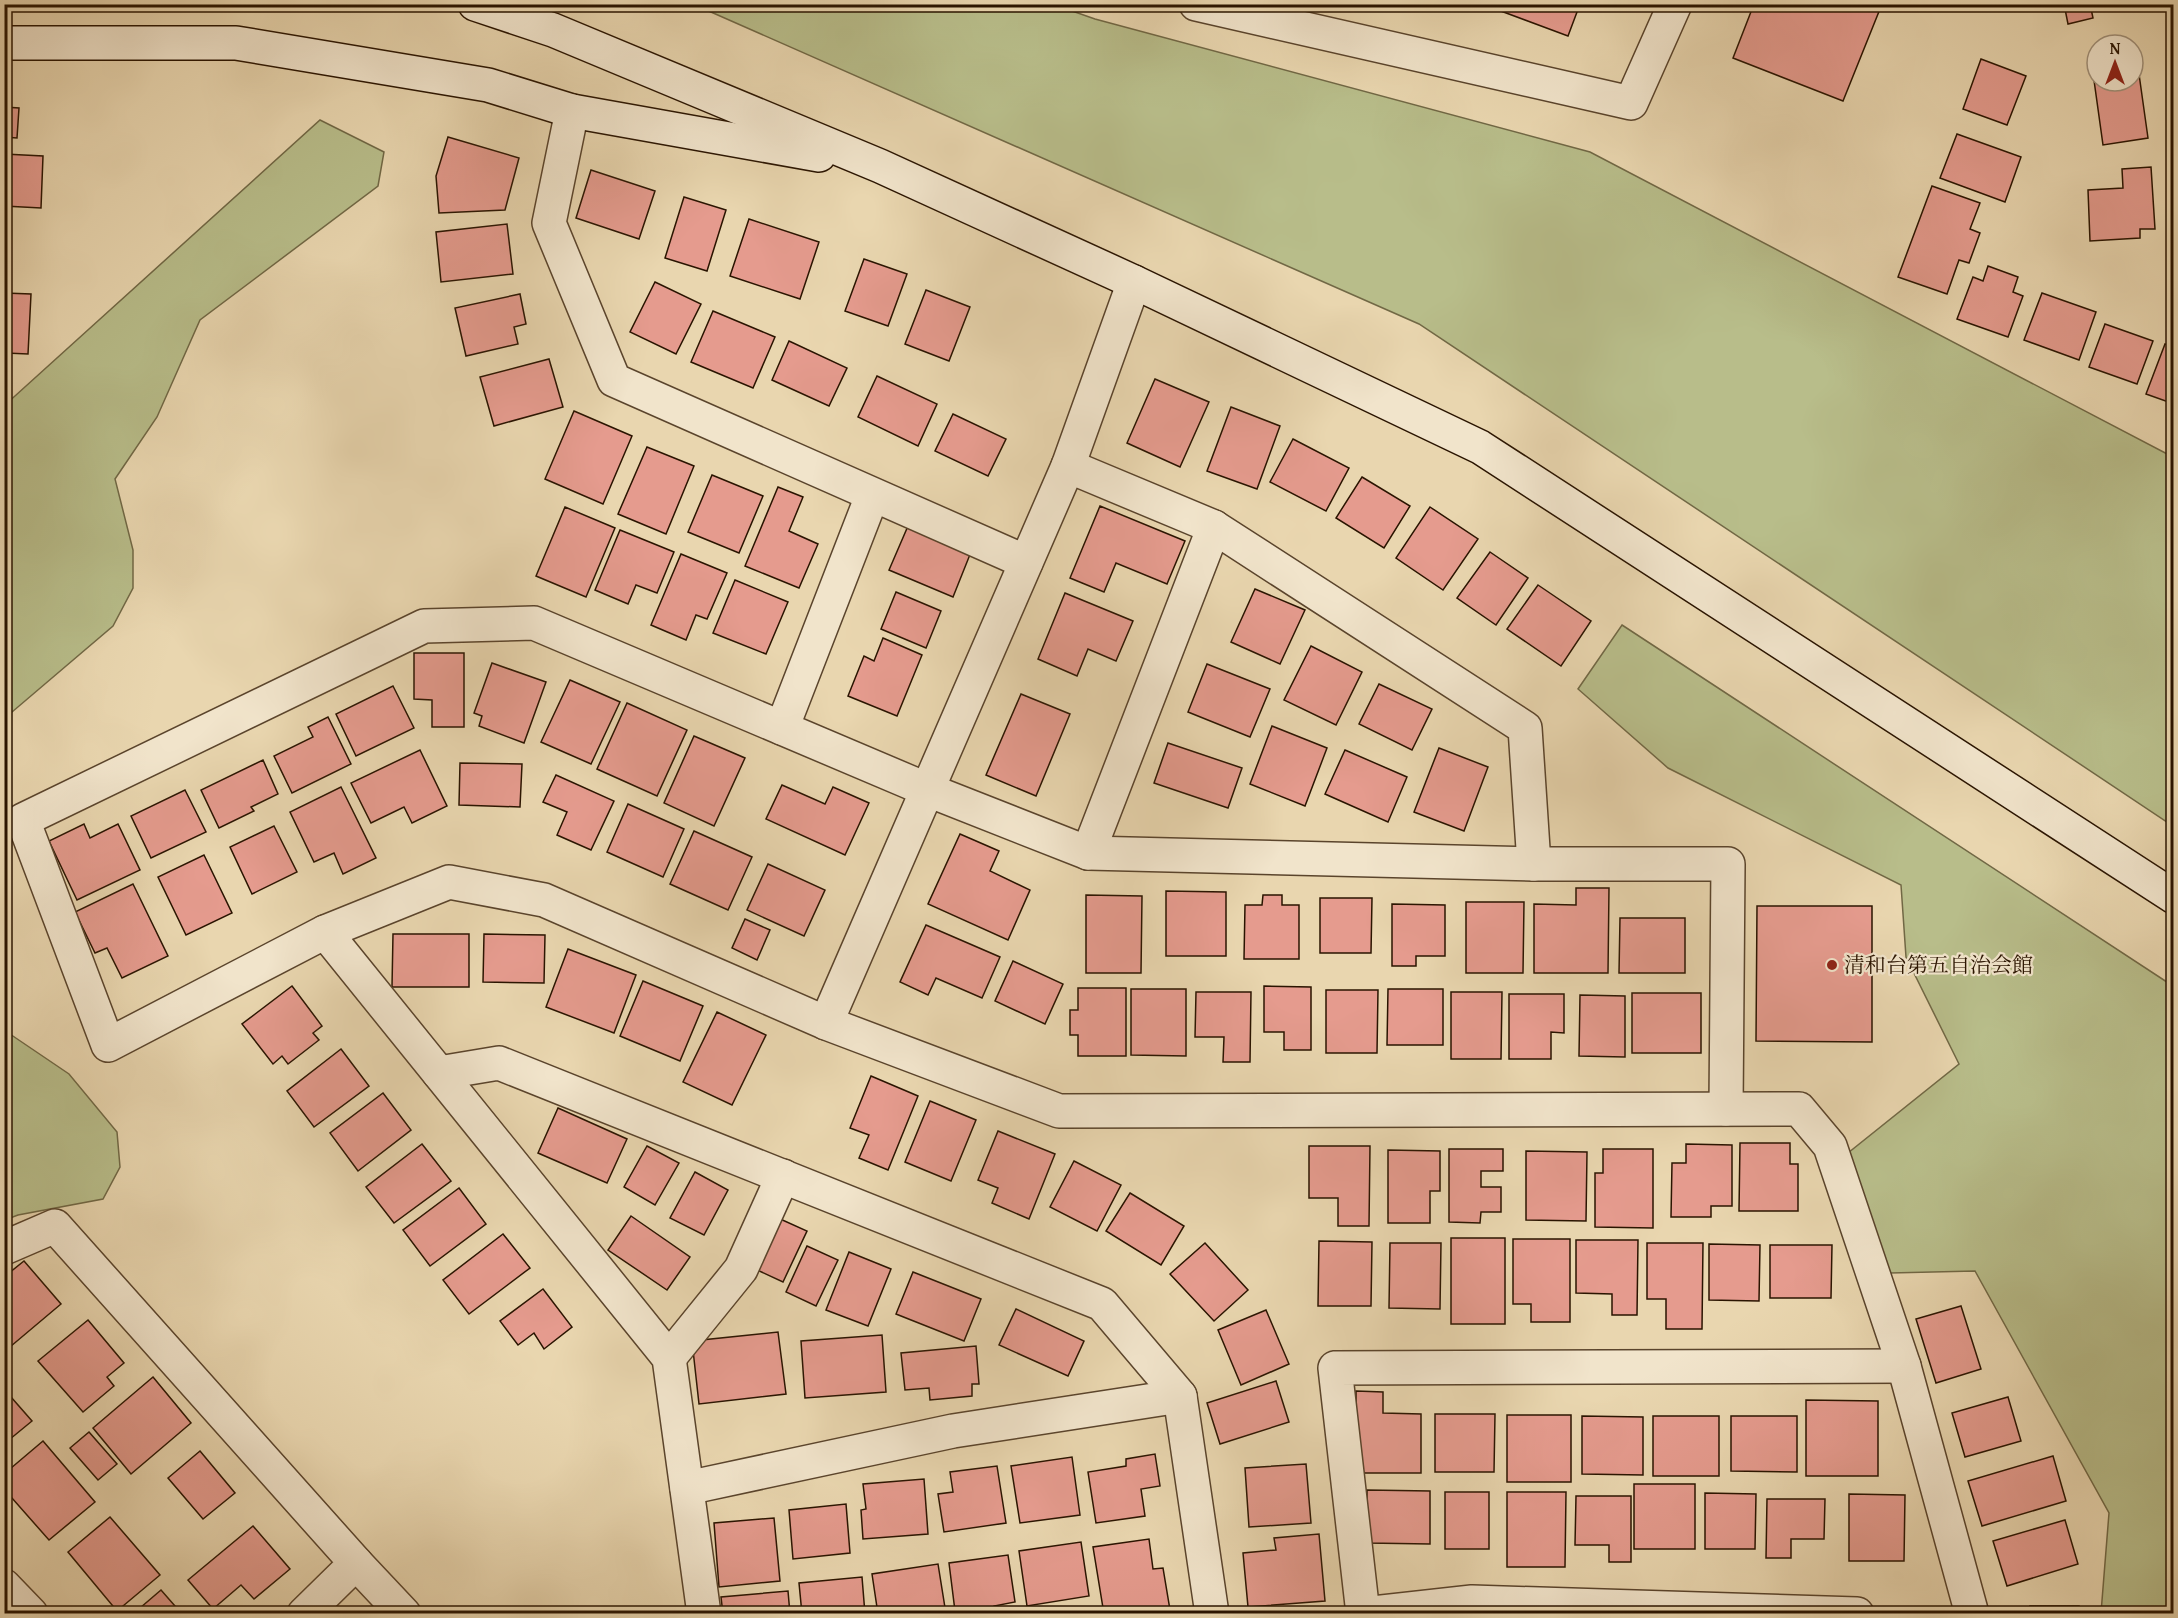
<svg xmlns="http://www.w3.org/2000/svg" width="2178" height="1618" font-family="'Gentium Book Plus','Noto Serif JP',serif">
<style>
.green{fill:#b8bd8a;stroke:#716845;stroke-width:1.5}
.building{fill:#e59b8e;stroke:#2a1400;stroke-width:1.5}
.lines{fill:none;stroke-linecap:round;stroke-linejoin:round}
.street-casing{stroke:#5a442c;stroke-width:36}
.secondary-casing{stroke:#2a1400;stroke-width:36}
.street{stroke:#f1e4cb;stroke-width:33}
.secondary{stroke:#f1e4cb;stroke-width:33}
.poi-dot{fill:#8f2418;stroke:#f1e4cb;stroke-width:2}
.labels{text-anchor:middle;stroke-width:4.5;stroke-linejoin:round;paint-order:stroke}
.poi-label{font-size:21px;fill:#2a1400;stroke:#f1e4cb;text-anchor:start}
</style>
<rect width="100%" height="100%" fill="#e9d6af"/>
<filter id="stains"><feTurbulence type="fractalNoise" baseFrequency=".00333" numOctaves="4"/><feColorMatrix values="0 0 0 0 .2 0 0 0 0 .09 0 0 0 0 .02 0 0 0 .5 -.17"/></filter>
<radialGradient id="worn" r=".72"><stop offset=".6" stop-color="#630" stop-opacity="0"/><stop offset="1" stop-color="#630" stop-opacity=".3"/></radialGradient>
<!-- green -->
<g class="green">
<path d="M695,5H1055L1095,19L1590,152L2173,457V826L1419,324Z"/>
<path d="M320,120L384,152L378,186L200,320L157,417L115,479L133,550V588L113,626L5,718L4,545L7,509L4,506L5,405Z"/>
<path d="M1622,625L2173,986V1613H2101L2109,1513L1975,1271L1890,1273L1848,1153L1959,1064L1906,957L1901,885L1668,768L1578,689Z"/>
<path d="M4,1030L69,1074L117,1132L120,1167L103,1199L18,1215L5,1220Z"/>
</g>
<!-- building -->
<g class="building">
<path d="M1482,4H1580L1568,36Z"/>
<path d="M1754,4H1882L1843,101L1733,58Z"/>
<path d="M2064,4H2090L2093,18L2068,24Z"/>
<path d="M1981,59L2026,76L2007,125L1963,109Z"/>
<path d="M2133,67H2138L2148,138L2103,145L2093,73L2097,72V81H2133Z"/>
<path d="M4,107L19,108L17,138L4,137Z"/>
<path d="M1957,134L2021,157L2005,202L1940,178Z"/>
<path d="M448,137L519,158L505,210L439,213L436,176Z"/>
<path d="M4,154L43,156L41,208L4,206Z"/>
<path d="M2151,167L2155,229H2140V238L2090,241L2088,190L2123,188L2122,169Z"/>
<path d="M591,170L655,191L639,239L576,218Z"/>
<path d="M1932,186L1980,203L1970,229L1980,233L1969,263L1959,260L1947,294L1898,277Z"/>
<path d="M684,197L726,210L707,271L665,258Z"/>
<path d="M749,219L819,242L800,299L730,276Z"/>
<path d="M507,224L513,274L441,282L436,232Z"/>
<path d="M864,259L907,274L888,326L845,311Z"/>
<path d="M1988,266L2018,277L2013,292L2023,296L2008,337L1957,319L1973,277L1983,281Z"/>
<path d="M655,282L701,304L676,354L630,332Z"/>
<path d="M926,290L970,307L949,361L905,344Z"/>
<path d="M4,293L31,294L28,354L6,353L5,373Z"/>
<path d="M2042,293L2096,312L2079,360L2024,340Z"/>
<path d="M520,294L526,324L514,327L518,344L466,356L455,308Z"/>
<path d="M713,311L775,337L753,388L691,362Z"/>
<path d="M2105,324L2153,341L2137,384L2089,367Z"/>
<path d="M789,341L847,368L829,406L772,380Z"/>
<path d="M2165,344L2174,347V404L2146,394Z"/>
<path d="M549,359L563,407L494,426L480,377Z"/>
<path d="M877,376L937,404L918,446L858,417Z"/>
<path d="M1155,379L1209,402L1180,467L1127,443Z"/>
<path d="M1231,407L1280,426L1257,489L1207,471Z"/>
<path d="M574,411L632,436L603,504L545,479Z"/>
<path d="M953,414L1006,439L988,476L935,451Z"/>
<path d="M1293,439L1349,468L1326,511L1270,482Z"/>
<path d="M647,447L694,466L666,534L618,514Z"/>
<path d="M712,475L763,496L739,553L688,532Z"/>
<path d="M1362,477L1410,506L1384,548L1336,518Z"/>
<path d="M778,487L803,497L789,531L818,544L799,588L745,566Z"/>
<path d="M1100,506L1185,541L1167,584L1116,563L1104,592L1070,578Z"/>
<path d="M565,507L615,528L586,597L536,576Z"/>
<path d="M1430,507L1478,539L1443,590L1396,558Z"/>
<path d="M908,526L971,552L953,597L889,570Z"/>
<path d="M620,530L674,552L657,593L636,585L628,604L595,590Z"/>
<path d="M1490,552L1528,578L1496,625L1457,598Z"/>
<path d="M681,554L727,573L707,619L696,615L686,640L651,625Z"/>
<path d="M735,580L788,602L766,654L713,633Z"/>
<path d="M1538,585L1591,621L1561,666L1507,629Z"/>
<path d="M1255,589L1305,610L1280,664L1231,642Z"/>
<path d="M896,592L941,611L926,648L881,629Z"/>
<path d="M1065,593L1133,621L1116,661L1088,649L1077,676L1038,659Z"/>
<path d="M883,638L922,655L897,716L848,696L864,656L874,661Z"/>
<path d="M1311,646L1362,672L1336,725L1284,700Z"/>
<path d="M414,653H464V727H432V700L414,699Z"/>
<path d="M492,663L546,682L524,743L479,726L482,716L474,713Z"/>
<path d="M1207,664L1270,689L1250,737L1188,712Z"/>
<path d="M570,680L620,702L591,764L541,742Z"/>
<path d="M1379,684L1432,709L1412,750L1359,724Z"/>
<path d="M393,686L414,728L356,756L336,714Z"/>
<path d="M1021,694L1070,714L1036,796L986,775Z"/>
<path d="M627,703L687,730L657,796L597,769Z"/>
<path d="M328,717L351,764L292,793L274,756L313,737L308,727Z"/>
<path d="M1272,726L1327,748L1305,806L1250,784Z"/>
<path d="M694,736L745,758L714,826L664,803Z"/>
<path d="M1168,743L1242,768L1228,808L1154,783Z"/>
<path d="M1439,748L1488,767L1464,831L1414,812Z"/>
<path d="M420,750L447,806L412,823L404,807L371,823L351,783Z"/>
<path d="M1345,750L1407,777L1388,822L1325,794Z"/>
<path d="M263,760L278,794L251,807L254,811L219,828L201,790Z"/>
<path d="M460,763L522,764L520,807L459,805Z"/>
<path d="M556,775L614,801L591,850L557,835L567,812L543,802Z"/>
<path d="M782,785L825,804L833,787L869,803L845,855L766,819Z"/>
<path d="M341,787L376,858L343,874L334,853L314,862L290,812Z"/>
<path d="M185,790L206,832L151,858L131,816Z"/>
<path d="M628,804L684,829L663,877L607,852Z"/>
<path d="M84,824L90,838L118,824L140,870L77,900L49,841Z"/>
<path d="M274,826L297,872L252,894L230,847Z"/>
<path d="M694,831L752,857L728,910L670,884Z"/>
<path d="M960,834L999,851L990,871L1030,890L1008,940L928,904Z"/>
<path d="M204,855L232,913L186,935L158,877Z"/>
<path d="M768,864L825,890L804,936L747,910Z"/>
<path d="M133,884L168,956L122,978L107,948L95,953L75,912Z"/>
<path d="M1576,888H1609L1608,973H1534V904L1576,905Z"/>
<path d="M1166,891L1226,892V956H1166Z"/>
<path d="M1086,895L1142,896L1141,973H1086Z"/>
<path d="M1263,895H1282V905H1299V959H1244L1245,905H1262Z"/>
<path d="M1320,898H1372L1371,953H1320Z"/>
<path d="M1466,902H1524L1523,973H1466Z"/>
<path d="M1392,904L1445,905V956H1416V966H1392Z"/>
<path d="M1757,906H1872V1042L1756,1041Z"/>
<path d="M1620,918H1685V973H1619Z"/>
<path d="M745,919L770,930L757,960L732,948Z"/>
<path d="M926,925L1000,957L982,998L936,978L928,995L900,982Z"/>
<path d="M393,934H469V987H392Z"/>
<path d="M484,934L545,935L544,983L483,982Z"/>
<path d="M568,949L636,975L614,1033L546,1007Z"/>
<path d="M1013,961L1063,984L1045,1024L995,1001Z"/>
<path d="M643,981L703,1006L680,1061L620,1036Z"/>
<path d="M292,986L322,1026L313,1033L319,1040L288,1064L282,1056L273,1064L242,1024Z"/>
<path d="M1264,986L1311,987V1050H1284V1032H1264Z"/>
<path d="M1078,988H1126V1056H1078V1035H1070V1010H1078Z"/>
<path d="M1131,989H1186V1056L1131,1055Z"/>
<path d="M1388,989H1443V1045H1387Z"/>
<path d="M1326,990H1378L1377,1053H1326Z"/>
<path d="M1196,992H1251L1250,1062H1223L1224,1037H1195Z"/>
<path d="M1451,992H1502L1501,1059H1451Z"/>
<rect x="1632" y="993" width="69" height="60"/>
<path d="M1509,994H1564V1033L1551,1032V1059H1509Z"/>
<path d="M1580,995L1625,996V1057L1579,1056Z"/>
<path d="M717,1012L766,1035L732,1105L683,1082Z"/>
<path d="M341,1049L369,1086L314,1127L287,1091Z"/>
<path d="M871,1076L918,1096L888,1170L859,1158L869,1135L850,1128Z"/>
<path d="M383,1093L411,1130L358,1171L330,1133Z"/>
<path d="M930,1101L976,1120L951,1181L905,1162Z"/>
<path d="M558,1108L627,1139L607,1183L538,1153Z"/>
<path d="M998,1131L1055,1154L1029,1219L992,1203L998,1188L978,1180Z"/>
<path d="M1740,1143H1790V1164H1798V1211H1739Z"/>
<path d="M422,1144L451,1181L394,1223L366,1187Z"/>
<path d="M1686,1144L1732,1145V1206H1711V1217H1671L1672,1163H1686Z"/>
<path d="M647,1146L679,1163L655,1205L624,1187Z"/>
<path d="M1309,1146H1370L1369,1226H1338V1198H1309Z"/>
<path d="M1449,1149H1503V1171H1481V1187H1501V1212H1481L1480,1223L1449,1222Z"/>
<path d="M1603,1149H1653V1228L1595,1227V1173H1603Z"/>
<path d="M1388,1150L1440,1151V1191H1430V1223H1388Z"/>
<path d="M1526,1151L1587,1152L1586,1221L1526,1220Z"/>
<path d="M1074,1161L1121,1185L1097,1231L1050,1207Z"/>
<path d="M695,1172L728,1190L704,1235L670,1218Z"/>
<path d="M459,1188L486,1224L430,1266L403,1230Z"/>
<path d="M1130,1193L1184,1226L1161,1265L1106,1231Z"/>
<path d="M631,1216L690,1257L667,1290L608,1250Z"/>
<path d="M778,1218L807,1231L783,1282L755,1269Z"/>
<path d="M503,1234L530,1268L469,1314L443,1280Z"/>
<rect x="1451" y="1238" width="54" height="86"/>
<path d="M1513,1239H1570V1322H1531V1304H1513Z"/>
<path d="M1576,1240H1638L1637,1315H1612V1294L1576,1293Z"/>
<path d="M1319,1241L1372,1242L1371,1306H1318Z"/>
<path d="M1205,1243L1248,1290L1214,1321L1170,1274Z"/>
<path d="M1390,1243H1441L1440,1309L1389,1308Z"/>
<path d="M1647,1243H1703L1702,1329H1666V1299H1647Z"/>
<path d="M1709,1244L1760,1245L1759,1301L1709,1300Z"/>
<path d="M1770,1245H1832L1831,1298H1770Z"/>
<path d="M807,1246L838,1260L816,1306L786,1292Z"/>
<path d="M849,1252L891,1269L868,1326L826,1310Z"/>
<path d="M24,1261L61,1304L4,1352V1277Z"/>
<path d="M913,1272L981,1299L964,1341L896,1314Z"/>
<path d="M543,1289L572,1327L544,1349L534,1333L518,1345L500,1321Z"/>
<path d="M1961,1306L1981,1369L1936,1383L1916,1319Z"/>
<path d="M1016,1309L1084,1341L1068,1376L999,1345Z"/>
<path d="M1266,1310L1289,1364L1241,1385L1218,1330Z"/>
<path d="M88,1320L124,1363L107,1377L114,1386L83,1412L38,1361Z"/>
<path d="M778,1332L786,1394L699,1404L692,1341Z"/>
<path d="M882,1335L886,1392L805,1398L801,1341Z"/>
<path d="M976,1346L979,1384H972V1396L930,1400L929,1388L905,1390L901,1353Z"/>
<path d="M153,1377L191,1423L131,1474L93,1428Z"/>
<path d="M1276,1381L1289,1422L1220,1444L1207,1403Z"/>
<path d="M4,1389L32,1421L4,1444Z"/>
<path d="M1356,1391L1383,1392V1413L1421,1414V1473H1356Z"/>
<path d="M2008,1397L2021,1441L1965,1457L1952,1413Z"/>
<path d="M1806,1400L1878,1401V1476H1806Z"/>
<path d="M1435,1414H1495L1494,1472H1435Z"/>
<rect x="1507" y="1415" width="64" height="67"/>
<path d="M1582,1416L1643,1417V1475L1582,1474Z"/>
<rect x="1653" y="1416" width="66" height="60"/>
<path d="M1731,1416H1797V1472L1731,1471Z"/>
<path d="M89,1432L117,1464L98,1480L70,1448Z"/>
<path d="M43,1441L95,1502L49,1540L4,1489V1474Z"/>
<path d="M200,1451L235,1493L203,1519L168,1478Z"/>
<path d="M1155,1454L1160,1486L1141,1489L1145,1516L1096,1523L1088,1472L1126,1466V1459Z"/>
<path d="M2053,1456L2066,1501L1982,1526L1968,1481Z"/>
<path d="M1072,1457L1080,1515L1020,1523L1011,1466Z"/>
<path d="M1306,1464L1311,1523L1249,1527L1245,1468Z"/>
<path d="M997,1466L1006,1523L944,1532L938,1494L953,1492L950,1472Z"/>
<path d="M924,1479L928,1534L863,1539L861,1510L866,1509L863,1484Z"/>
<rect x="1634" y="1484" width="61" height="65"/>
<path d="M1367,1490L1430,1491V1544L1367,1543Z"/>
<rect x="1445" y="1492" width="44" height="57"/>
<path d="M1507,1492H1566L1565,1567H1507Z"/>
<path d="M1705,1493L1756,1494L1755,1549H1705Z"/>
<path d="M1849,1494L1905,1495L1904,1561H1849Z"/>
<path d="M1576,1496H1631V1562H1609V1545H1575Z"/>
<path d="M1767,1499H1825L1824,1539H1791V1558H1766Z"/>
<path d="M846,1504L850,1553L793,1559L789,1510Z"/>
<path d="M110,1517L160,1575L117,1611L68,1552Z"/>
<path d="M774,1518L780,1581L719,1587L714,1523Z"/>
<path d="M2065,1520L2078,1564L2007,1586L1993,1541Z"/>
<path d="M253,1526L290,1569L254,1599L241,1585L213,1609L188,1580Z"/>
<path d="M1319,1534L1325,1601L1248,1607L1243,1553L1276,1550L1274,1538Z"/>
<path d="M1149,1539L1153,1569L1163,1568L1170,1610L1146,1614H1104L1093,1547Z"/>
<path d="M1081,1542L1089,1596L1027,1606L1019,1551Z"/>
<path d="M1008,1555L1015,1602L994,1606L995,1614H967L966,1610L955,1611L949,1563Z"/>
<path d="M938,1564L946,1614H878L872,1574Z"/>
<path d="M862,1577L865,1614H802L799,1583Z"/>
<path d="M161,1590L182,1614H133Z"/>
<path d="M788,1591L790,1614H723L721,1597Z"/>
<rect x="2030" y="1606" width="49" height="8"/>
</g>
<g class="lines">
<!-- street casing -->
<g class="street-casing">
<g id="street">
<path d="M1196,4L1631,103L1675,4"/>
<path d="M572,111L549,223L614,380L1026,562"/>
<path d="M1134,282L1068,466L826,1023L1059,1111L1799,1109L1830,1146L1904,1366L1972,1614"/>
<path d="M1068,466L1214,527L1525,728L1534,864"/>
<path d="M782,728L872,496"/>
<path d="M1088,853L1214,527"/>
<path d="M325,932L449,882L544,900L826,1023"/>
<path d="M439,1073L499,1063L1102,1304L1180,1396L1212,1614"/>
<path d="M4,1248L55,1226L356,1563L304,1614"/>
<path d="M669,1358L741,1269L783,1176"/>
<path d="M687,1488L953,1431L1180,1396"/>
<path d="M356,1563L404,1614"/>
<path d="M4,1586L31,1614"/>
<path d="M704,1614L669,1358L325,932L108,1045L23,820L424,626L534,623L928,790L1088,853L1534,864H1728L1726,1109"/>
<path d="M1363,1614L1335,1368L1904,1366"/>
<path d="M1364,1614L1472,1602L1857,1614"/>
</g>
</g>
<!-- secondary casing -->
<g class="secondary-casing">
<g id="secondary">
<path d="M475,4L553,30L880,166L1134,282L1480,447L2174,897"/>
<path d="M4,43H236L488,85L572,111L819,155"/>
</g>
</g>
<!-- street -->
<use href="#street" class="street"/>
<!-- secondary -->
<use href="#secondary" class="secondary"/>
</g>
<!-- markers -->
<circle class="poi-dot" cx="1832" cy="965" r="6"/>
<g class="labels">
<!-- poi labels -->
<g class="poi-label">
<text x="1844" y="972">清和台第五自治会館</text>
</g>
</g>
<!-- margin -->
<rect width="2178" height="1618" fill="none" stroke="#e9d6af" stroke-width="24"/>
<rect x="6" y="6" width="2166" height="1606" fill="none" stroke="#2a1400" stroke-width="3"/>
<rect x="12" y="12" width="2154" height="1594" fill="none" stroke="#2a1400" stroke-width="1.5"/>
<!-- north arrow -->
<g transform="translate(2115 63)"><circle r="28" fill="#f1e4cb" stroke="#a1917a" stroke-width="1.5"/>
<path d="M0-4.5L10 22L0 15L-10 22Z" fill="#8f2418"/>
<text y="-9" font-size="16" font-weight="bold" text-anchor="middle" fill="#2a1400">N</text>
</g>
<rect width="100%" height="100%" filter="url(#stains)"/>
<rect width="100%" height="100%" fill="url(#worn)"/>
</svg>
